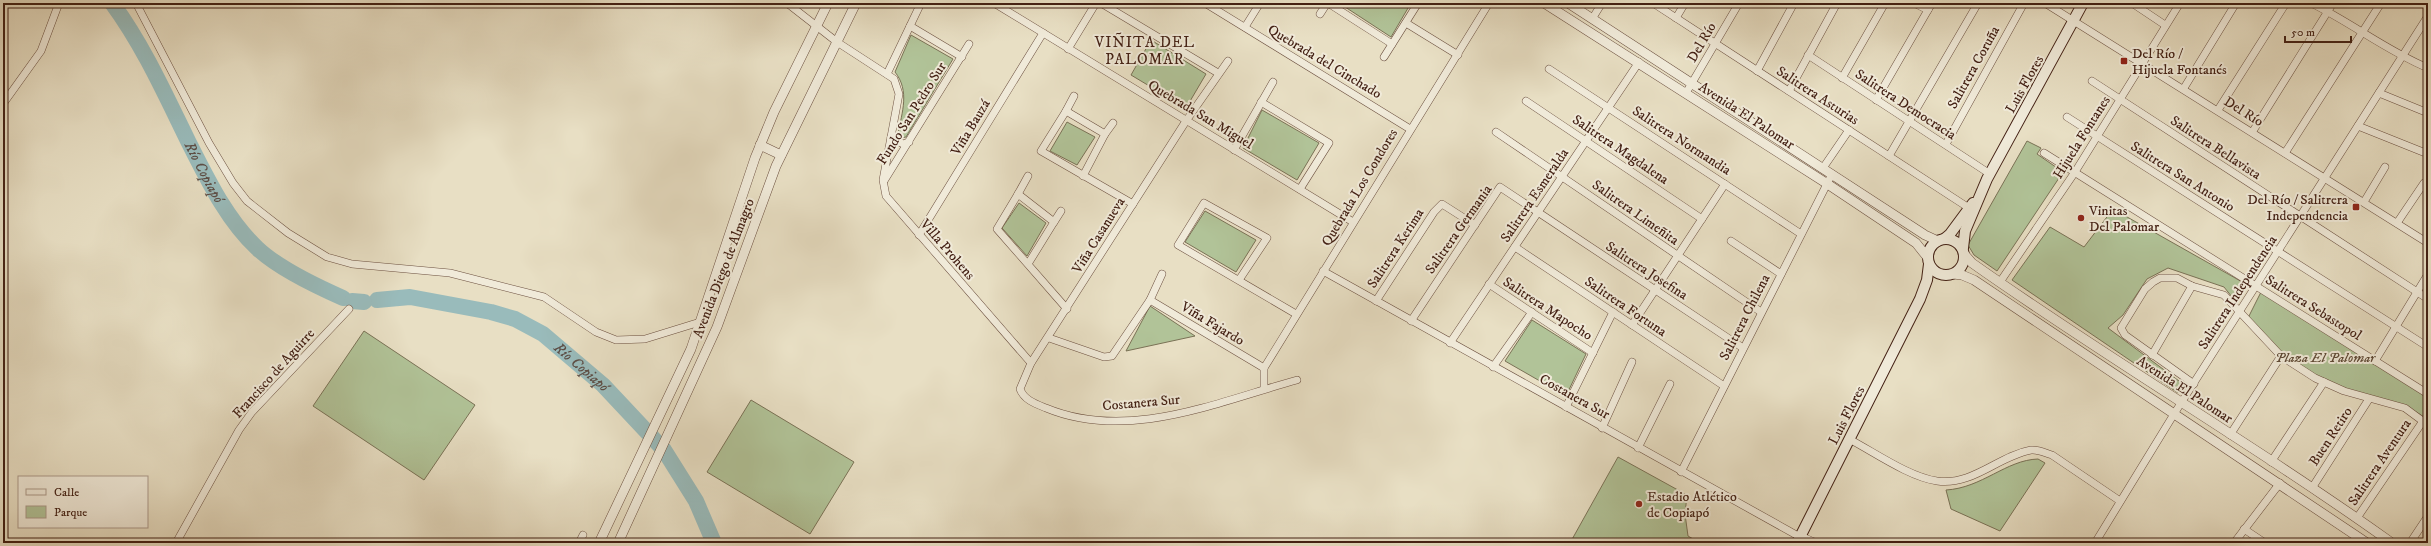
<svg xmlns="http://www.w3.org/2000/svg" width="2431" height="546" font-family="'IM FELL DW Pica',serif">
<style>
.green{fill:#b1c398;stroke:#7a7256}
.lines{fill:none;stroke-linecap:round;stroke-linejoin:round}
.river{stroke:#9bb;stroke-width:16}
.minor-casing{stroke:#6c5040;stroke-width:8}
.tertiary-casing{stroke:#6c5040;stroke-width:10}
.secondary-casing{stroke:#432014;stroke-width:12}
.minor{stroke:#f0ead9;stroke-width:7}
.tertiary{stroke:#f0ead9;stroke-width:9}
.secondary{stroke:#f0ead9;stroke-width:10}
.poi-dot{fill:#8f2418;stroke:#f0ead9;stroke-width:1.5}
.labels{text-anchor:middle;stroke-width:4;stroke-linejoin:round;paint-order:stroke}
.street-label{font-size:14px;fill:#432014;stroke:#f0ead9}
.poi-label{font-size:14px;fill:#432014;stroke:#f0ead9;text-anchor:start}
.park-label{font-size:14px;font-style:italic;fill:#5e4935;stroke:#f0ead9}
.neighbourhood-label{font-size:15px;letter-spacing:1px;fill:#432014;stroke:#f0ead9}
.water-label{font-size:15px;font-style:italic;fill:#5d4e46;stroke:#f0ead9}
</style>
<rect width="100%" height="100%" fill="#e8dfc4"/>
<filter id="stains"><feTurbulence type="fractalNoise" baseFrequency=".005" numOctaves="4"/><feColorMatrix values="0 0 0 0 .2 0 0 0 0 .09 0 0 0 0 .02 0 0 0 .5 -.17"/></filter>
<radialGradient id="worn" r=".72"><stop offset=".6" stop-color="#630" stop-opacity="0"/><stop offset="1" stop-color="#630" stop-opacity=".3"/></radialGradient>
<!-- green -->
<g class="green">
<path d="M1339,3H1411L1391,37Z"/>
<path d="M911,35L953,59L906,137L901,138L898,134C902,112 910,91 895,72Z"/>
<path d="M1151,40L1206,74L1186,108L1131,75Z"/>
<path d="M1262,110L1319,143L1297,180L1243,148Z"/>
<path d="M1067,122L1095,137L1077,165L1050,151Z"/>
<path d="M2027,141L2041,148L2037,154L2063,172L1997,271L1974,255L1968,245Z"/>
<path d="M1019,203L1046,223L1027,256L1002,228Z"/>
<path d="M2113,209L2244,283L2232,297L2224,287L2168,268L2147,279L2123,315L2108,328L2183,384L2178,393L2012,280L2050,227L2084,247Z"/>
<path d="M1205,211L1256,240L1236,272L1185,242Z"/>
<path d="M2262,290L2428,397V420C2403,400 2369,398 2340,387C2303,372 2275,348 2247,320Z"/>
<path d="M1150,306L1195,336L1126,351Z"/>
<path d="M1532,320L1586,354L1566,396L1505,361Z"/>
<path d="M364,331L475,405L424,480L313,406Z"/>
<path d="M751,400L854,462L810,534L707,472Z"/>
<path d="M1618,457L1687,495L1685,514L1688,536L1700,543H1570Z"/>
<path d="M2038,459L2045,463L2000,531L1951,509L1946,490C1982,488 2006,460 2038,459Z"/>
</g>
<g class="lines">
<!-- river -->
<g class="river">
<path id="s1" d="M112,3C143,45 165,94 188,141C207,178 226,219 257,248C277,267 318,287 343,298"/>
<path id="s2" d="M377,300L410,297L491,312L515,319L543,334L603,385L664,450L696,501L714,543"/>
<path d="M352,301L364,302"/>
</g>
<!-- minor casing -->
<g class="minor-casing">
<g id="minor">
<path d="M136,3L209,143L233,183L247,201L288,233L327,257L352,264L450,273L544,297L596,332L616,340L645,339L700,322"/>
<path d="M787,3L837,42L894,79L899,94L883,180L886,196L1031,363"/>
<path d="M994,3L1353,222"/>
<path d="M1101,3L1218,73"/>
<path d="M1205,3L1410,129"/>
<path d="M1328,3L1392,44"/>
<path d="M1653,3L1969,208"/>
<path d="M1914,3L1928,10"/>
<path d="M2045,3L2428,243"/>
<path d="M2311,3C2352,23 2387,51 2428,68"/>
<path d="M2135,5L2165,25"/>
<path d="M1320,14L1327,3"/>
<path d="M1676,18L1685,3"/>
<path d="M1592,19L1602,3"/>
<path d="M1406,23L1458,55"/>
<path d="M910,26L962,57"/>
<path d="M1245,27L1260,3"/>
<path d="M1068,49L1096,3"/>
<path d="M1808,55L1990,174"/>
<path d="M1384,57L1418,3"/>
<path d="M1228,61L1186,121L1031,363L1020,389C1024,400 1036,404 1046,408C1128,442 1217,402 1297,380"/>
<path d="M1549,69L1801,234"/>
<path d="M1757,71L1794,3"/>
<path d="M887,74L921,3"/>
<path d="M1842,78L1885,3"/>
<path d="M2092,81L2428,299"/>
<path d="M2184,88L2236,3"/>
<path d="M1789,91L1837,3"/>
<path d="M1686,93L1739,3"/>
<path d="M2379,93L2428,113"/>
<path d="M1876,100L1932,3"/>
<path d="M1526,101L1702,219"/>
<path d="M1261,102L1329,143L1300,189"/>
<path d="M3,104L41,51L59,3"/>
<path d="M2218,110L2286,3"/>
<path d="M1066,111L1074,96"/>
<path d="M2067,117L2428,347"/>
<path d="M2358,126L2428,154"/>
<path d="M2253,131L2333,3"/>
<path d="M1496,132L1761,312"/>
<path d="M1105,134L1113,123"/>
<path d="M891,137L903,144L909,142"/>
<path d="M1946,144L2024,3"/>
<path d="M1234,150L1273,82"/>
<path d="M2044,153L2428,394"/>
<path d="M2285,153L2381,3"/>
<path d="M1889,156L1978,3"/>
<path d="M1823,168L1849,130"/>
<path d="M1083,176L1105,134L1066,111L1041,151L1133,204"/>
<path d="M884,181L969,44"/>
<path d="M1018,194L1028,176"/>
<path d="M2364,202L2385,167"/>
<path d="M1054,222L1061,211"/>
<path d="M2397,223L2424,183"/>
<path d="M919,235L1043,33"/>
<path d="M1731,241L1781,274"/>
<path d="M1515,247L1724,386"/>
<path d="M1028,264L1054,222L1018,194L997,229L1067,309"/>
<path d="M1323,271L1800,537"/>
<path d="M1239,280L1267,238L1204,203L1178,245L1296,314"/>
<path d="M2000,282L2075,172L2180,3"/>
<path d="M1489,284L1593,353"/>
<path d="M1150,300L1162,274"/>
<path d="M1376,301L1434,212L1442,204L1475,225"/>
<path d="M1411,321L1500,187L1743,348"/>
<path d="M1632,325L1725,184"/>
<path d="M1049,338L1104,357L1112,356L1150,300L1264,368"/>
<path d="M1450,343L1639,62"/>
<path d="M2152,355L2192,286"/>
<path d="M2375,361L2428,274"/>
<path d="M1493,367L1532,312"/>
<path d="M2194,384L2125,335L2121,328L2145,289L2153,282L2160,278H2177L2192,286L2224,295L2281,356L2315,378L2344,391L2405,408L2428,425"/>
<path d="M1264,389V368L1489,3"/>
<path d="M1566,407L1613,312"/>
<path d="M1602,428L1632,362"/>
<path d="M2230,435L2281,356"/>
<path d="M1849,439C1874,452 1909,477 1937,481C1973,486 1998,456 2031,450C2038,449 2045,453 2052,455L2120,501"/>
<path d="M1638,448L1670,384"/>
<path d="M2271,462L2324,382"/>
<path d="M1681,472L1832,174"/>
<path d="M2312,488L2369,399"/>
<path d="M2357,518L2423,421"/>
<path d="M2244,529L2265,543"/>
<path d="M176,543L239,430L252,412L349,309"/>
<path d="M579,543L583,535"/>
<path d="M2095,543L2174,414L2428,16"/>
<path d="M2234,543L2280,483"/>
<path d="M2410,543L2428,516"/>
</g>
</g>
<!-- tertiary casing -->
<g class="tertiary-casing">
<g id="tertiary">
<path d="M1544,3L1826,183L1916,243L1928,258"/>
<path d="M1568,3L1925,235L1938,241"/>
<path d="M760,145L781,155"/>
<path d="M1965,255L1972,263C2109,360 2255,445 2392,543"/>
<path d="M1953,274L1962,275L1974,280L2367,543"/>
<path d="M1800,537L1814,543"/>
<path d="M599,543L691,349L755,158L774,112L828,3"/>
<path d="M618,543L717,327L776,166L856,3"/>
</g>
</g>
<!-- secondary casing -->
<g class="secondary-casing">
<g id="secondary">
<circle cx="1946" cy="257" r="18"/>
<path d="M1944,239L1950,234L1973,203"/>
<path d="M1963,248L1965,231L1987,179L2083,3"/>
<path d="M1797,543L1920,299L1927,280L1929,264"/>
</g>
</g>
<!-- minor -->
<use href="#minor" class="minor"/>
<!-- tertiary -->
<use href="#tertiary" class="tertiary"/>
<!-- secondary -->
<use href="#secondary" class="secondary"/>
</g>
<!-- markers -->
<g class="poi-dot">
<rect x="2120" y="57" width="8" height="8" rx="2"/>
<rect x="2352" y="203" width="8" height="8" rx="2"/>
<circle cx="2081" cy="218" r="4"/>
<circle cx="1639" cy="504" r="4"/>
</g>
<g class="labels">
<!-- street labels -->
<g class="street-label">
<text transform="translate(1701 42) rotate(-60)" y="5">Del Río</text>
<text transform="translate(1325 61) rotate(31)" y="5">Quebrada del Cinchado</text>
<text transform="translate(1973 67) rotate(-61)" y="5">Salitrera Coruña</text>
<text transform="translate(2024 84) rotate(-61)" y="5">Luis Flores</text>
<text transform="translate(1818 95) rotate(33)" y="5">Salitrera Asturias</text>
<text transform="translate(1906 104) rotate(33)" y="5">Salitrera Democracia</text>
<text transform="translate(2244 111) rotate(32)" y="5">Del Río</text>
<text transform="translate(911 113) rotate(-58)" y="5">Fundo San Pedro Sur</text>
<text transform="translate(1201 114) rotate(31)" y="5">Quebrada San Miguel</text>
<text transform="translate(1747 115) rotate(33)" y="5">Avenida El Palomar</text>
<text transform="translate(970 127) rotate(-59)" y="5">Viña Bauzá</text>
<text transform="translate(2081 137) rotate(-58)" y="5">Hijuela Fontanes</text>
<text transform="translate(1682 140) rotate(33)" y="5">Salitrera Normandia</text>
<text transform="translate(2216 147) rotate(33)" y="5">Salitrera Bellavista</text>
<text transform="translate(1621 149) rotate(34)" y="5">Salitrera Magdalena</text>
<text transform="translate(2183 176) rotate(32)" y="5">Salitrera San Antonio</text>
<text transform="translate(1359 187) rotate(-59)" y="5">Quebrada Los Condores</text>
<text transform="translate(1534 195) rotate(-56)" y="5">Salitrera Esmeralda</text>
<text transform="translate(1636 212) rotate(35)" y="5">Salitrera Limeñita</text>
<text transform="translate(1458 229) rotate(-55)" y="5">Salitrera Germania</text>
<text transform="translate(1098 235) rotate(-58)" y="5">Viña Casanueva</text>
<text transform="translate(1395 248) rotate(-57)" y="5">Salitrera Kerima</text>
<text transform="translate(948 249) rotate(49)" y="5">Villa Prohens</text>
<text transform="translate(723 268) rotate(-69)" y="5">Avenida Diego de Almagro</text>
<text transform="translate(1647 270) rotate(33)" y="5">Salitrera Josefina</text>
<text transform="translate(2237 292) rotate(-57)" y="5">Salitrera Independencia</text>
<text transform="translate(1626 306) rotate(34)" y="5">Salitrera Fortuna</text>
<text transform="translate(2314 307) rotate(32)" y="5">Salitrera Sebastopol</text>
<text transform="translate(1548 308) rotate(33)" y="5">Salitrera Mapocho</text>
<text transform="translate(1744 317) rotate(-63)" y="5">Salitrera Chilena</text>
<text transform="translate(1213 323) rotate(31)" y="5">Viña Fajardo</text>
<text transform="translate(273 373) rotate(-48)" y="5">Francisco de Aguirre</text>
<text transform="translate(2185 389) rotate(33)" y="5">Avenida El Palomar</text>
<text transform="translate(1575 396) rotate(29)" y="5">Costanera Sur</text>
<text transform="translate(1141 402) rotate(-5)" y="5">Costanera Sur</text>
<text transform="translate(1846 415) rotate(-63)" y="5">Luis Flores</text>
<text transform="translate(2330 436) rotate(-57)" y="5">Buen Retiro</text>
<text transform="translate(2379 462) rotate(-56)" y="5">Salitrera Aventura</text>
</g>
<!-- poi labels -->
<g class="poi-label">
<text x="2132" y="58">Del Río /<tspan x="2132" dy="16">Hijuela Fontanés</tspan></text>
<text x="2348" y="204" text-anchor="end">Del Río / Salitrera<tspan x="2348" dy="16">Independencia</tspan></text>
<text x="2089" y="215">Vinitas<tspan x="2089" dy="16">Del Palomar</tspan></text>
<text x="1647" y="501">Estadio Atlético<tspan x="1647" dy="16">de Copiapó</tspan></text>
</g>
<!-- park labels -->
<g class="park-label">
<text x="2325" y="362">Plaza El Palomar</text>
</g>
<!-- neighbourhood labels -->
<g class="neighbourhood-label">
<text x="1145" y="47">VIÑITA DEL<tspan x="1145" dy="17">PALOMAR</tspan></text>
</g>
<!-- water labels -->
<g class="water-label">
<text dy="5" stroke="none"><textPath href="#s1" startOffset="193">Río Copiapó</textPath></text>
<text dy="5" stroke="none"><textPath href="#s2" startOffset="223">Río Copiapó</textPath></text>
</g>
</g>
<!-- margin -->
<rect width="2431" height="546" fill="none" stroke="#e8dfc4" stroke-width="16"/>
<rect x="4" y="4" width="2423" height="538" fill="none" stroke="#432014" stroke-width="2"/>
<rect x="8" y="8" width="2415" height="530" fill="none" stroke="#432014"/>
<!-- legend -->
<rect x="18" y="476" width="130" height="52" fill="#f0ead9" stroke="#ab998a"/>
<rect x="26" y="489" width="20" height="6" fill="#f0ead9" stroke="#ab998a"/>
<text x="54" y="496" font-size="12" fill="#432014">Calle</text>
<rect x="26" y="506" width="20" height="12" fill="#b1c398" stroke="#ab998a"/>
<text x="54" y="516" font-size="12" fill="#432014">Parque</text>
<!-- scale -->
<path d="M2285 36v6h66v-6" fill="none" stroke="#432014" stroke-width="2"/>
<text x="2291" y="36" font-size="12" fill="#432014" stroke="#f0ead9" stroke-width="3" paint-order="stroke">50 m</text>
<rect width="100%" height="100%" filter="url(#stains)"/>
<rect width="100%" height="100%" fill="url(#worn)"/>
</svg>
